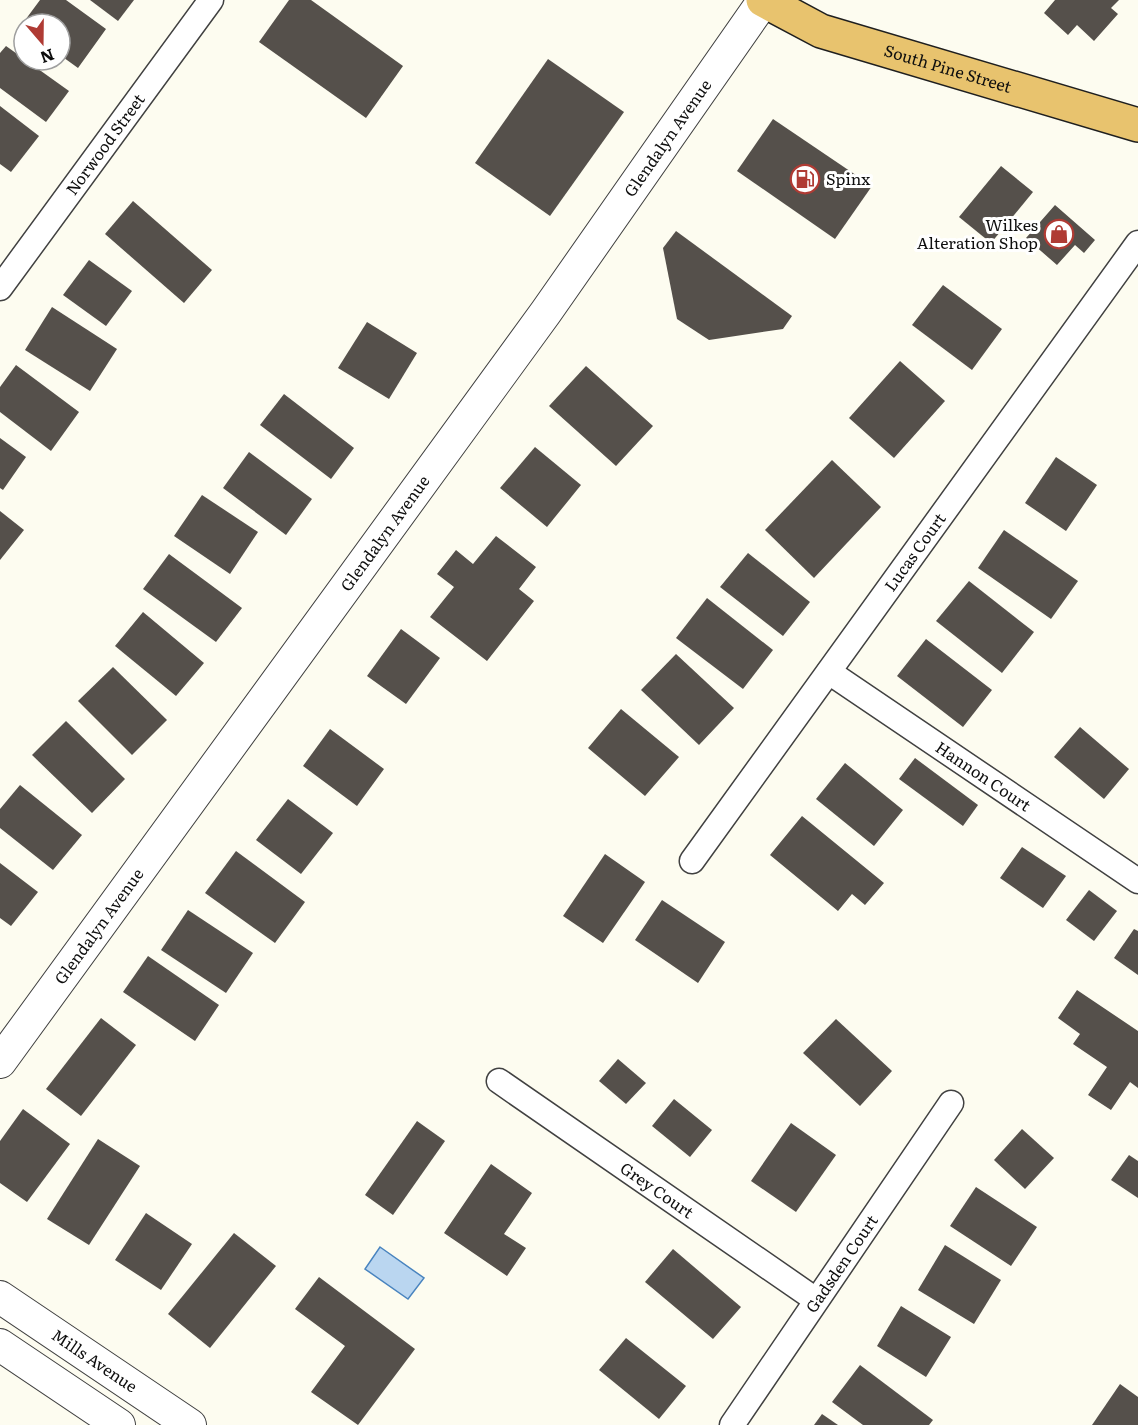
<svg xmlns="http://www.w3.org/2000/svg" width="1138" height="1425" font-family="Literata,serif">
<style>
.water{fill:#bad6f0;stroke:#4984bf;stroke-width:1.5}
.building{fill:#55504b}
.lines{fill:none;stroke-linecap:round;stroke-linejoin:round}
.minor-casing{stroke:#414141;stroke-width:27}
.tertiary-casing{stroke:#414141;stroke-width:34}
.trunk-casing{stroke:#1f1f1f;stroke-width:36}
.minor{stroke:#fff;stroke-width:24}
.tertiary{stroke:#fff;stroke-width:32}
.trunk{stroke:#e8c36e;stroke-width:33}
.labels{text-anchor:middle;stroke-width:6;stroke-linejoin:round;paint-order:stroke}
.street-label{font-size:16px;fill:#0e0e0e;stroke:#fff}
.poi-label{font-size:16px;fill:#0e0e0e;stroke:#fff;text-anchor:start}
</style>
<rect width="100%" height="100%" fill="#fdfcf0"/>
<!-- water -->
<path class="water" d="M380,1247L424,1278L408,1299L365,1269Z"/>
<!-- building -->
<g class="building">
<path d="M40,0H66L106,29L78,68L60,55V24H24V29L20,27Z"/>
<path d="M90,0H134L118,21Z"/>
<path d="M289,0H311L403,66L366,118L259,42Z"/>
<path d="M1055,0H1119L1111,8L1118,14L1094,41L1077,25L1068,35L1044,13Z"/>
<path d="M6,46L69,91L46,122L0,88V53Z"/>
<path d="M548,59L624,112L550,216L475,163Z"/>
<path d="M0,106L39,136L11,172L0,164Z"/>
<path d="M773,119L872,186L835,239L737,171Z"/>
<path d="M1001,166L1033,192L991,243L959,217Z"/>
<path d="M133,201L212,270L184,303L105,234Z"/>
<path d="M1055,205L1095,240L1084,253L1075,245L1057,265L1026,238Z"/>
<path d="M676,231L792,316L783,329L709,340L677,319L663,248Z"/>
<path d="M89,260L132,291L106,326L63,295Z"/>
<path d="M943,285L1002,329L972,370L912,325Z"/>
<path d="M52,307L117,349L90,391L25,350Z"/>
<path d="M367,322L417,353L389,399L338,368Z"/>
<path d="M900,361L945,401L894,458L849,418Z"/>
<path d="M16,365L79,412L51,451L0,412V387Z"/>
<path d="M586,366L653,426L616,466L549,406Z"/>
<path d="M284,394L354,448L331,479L260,425Z"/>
<path d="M0,438L26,457L3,490L0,488Z"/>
<path d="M535,447L581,485L547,527L500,488Z"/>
<path d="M249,452L312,499L286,535L223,488Z"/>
<path d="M1056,457L1097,485L1066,531L1025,503Z"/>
<path d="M832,460L881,507L814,578L765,530Z"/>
<path d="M202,495L258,532L230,574L174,536Z"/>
<path d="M0,511L24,530L0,560Z"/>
<path d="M1004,530L1078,581L1051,619L978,568Z"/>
<path d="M496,536L536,567L519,589L534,601L487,661L430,617L454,587L437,574L456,550L473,564Z"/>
<path d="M748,553L810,602L783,636L720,587Z"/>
<path d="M169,554L242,608L216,642L143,589Z"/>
<path d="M969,581L1034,632L1002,673L936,621Z"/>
<path d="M707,598L773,650L743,689L676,638Z"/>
<path d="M143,612L204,663L176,696L115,646Z"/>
<path d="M401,629L440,658L406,704L367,676Z"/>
<path d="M926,639L992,690L963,727L897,676Z"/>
<path d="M676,654L734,708L699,745L641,690Z"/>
<path d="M113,667L167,720L132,755L78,701Z"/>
<path d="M621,709L679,757L645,796L588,748Z"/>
<path d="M66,721L125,779L92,813L32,755Z"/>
<path d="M1080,727L1129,769L1104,799L1054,757Z"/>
<path d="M330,729L384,769L357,806L303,766Z"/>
<path d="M915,758L978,805L963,826L899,779Z"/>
<path d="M845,763L903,810L874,846L816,799Z"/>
<path d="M20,785L82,835L53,870L0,828V809Z"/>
<path d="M288,799L333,833L301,874L256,840Z"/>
<path d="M802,816L884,883L865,905L852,894L838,911L770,855Z"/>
<path d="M1022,847L1066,876L1043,908L1000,878Z"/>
<path d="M236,851L305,902L275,943L205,893Z"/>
<path d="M605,854L645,882L603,943L563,916Z"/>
<path d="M0,863L38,892L11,926L0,918Z"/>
<path d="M1089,890L1117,911L1094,941L1066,920Z"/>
<path d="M662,900L725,942L698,983L635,940Z"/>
<path d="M188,910L253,953L226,993L161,950Z"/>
<path d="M1134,929L1138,931V975L1114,958Z"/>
<path d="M148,956L219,1005L195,1041L123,992Z"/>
<path d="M1077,990L1138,1031V1088L1130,1082L1111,1110L1088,1095L1107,1067L1073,1044L1080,1034L1058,1018Z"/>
<path d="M101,1018L136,1045L81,1116L46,1089Z"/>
<path d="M836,1019L892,1071L860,1106L803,1053Z"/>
<path d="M618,1059L646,1083L626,1104L599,1081Z"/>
<path d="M674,1099L712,1130L690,1157L652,1126Z"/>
<path d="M23,1109L70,1144L27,1202L0,1183V1141Z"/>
<path d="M417,1121L445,1141L393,1215L365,1195Z"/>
<path d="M791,1123L836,1155L796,1212L751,1181Z"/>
<path d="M1022,1129L1054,1158L1025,1189L994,1160Z"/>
<path d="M98,1139L140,1166L89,1245L47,1219Z"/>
<path d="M1129,1155L1138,1161V1198L1111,1180Z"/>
<path d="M491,1164L532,1193L504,1234L526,1248L507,1276L444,1233Z"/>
<path d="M976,1187L1037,1227L1011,1266L950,1226Z"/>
<path d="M146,1213L192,1244L161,1290L115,1260Z"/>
<path d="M234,1233L276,1266L210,1348L168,1314Z"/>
<path d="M945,1245L1001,1280L974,1324L918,1290Z"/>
<path d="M673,1249L741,1307L713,1339L645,1282Z"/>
<path d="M319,1277L415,1349L358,1425L311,1392L345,1346L295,1309Z"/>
<path d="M901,1306L951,1337L926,1377L877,1346Z"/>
<path d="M626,1338L686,1386L659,1419L599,1370Z"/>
<path d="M860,1365L933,1420L929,1425H863L832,1402Z"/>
<path d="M1120,1384L1138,1397V1425H1092Z"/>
<path d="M822,1414L838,1425H814Z"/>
</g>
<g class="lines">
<!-- minor casing -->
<g class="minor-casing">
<g id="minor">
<path id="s1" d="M0,288L211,0"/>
<path id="s2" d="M829,672L1138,881"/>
<path id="s3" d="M692,861L1138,243"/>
<path id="s4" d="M499,1081L816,1300"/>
<path id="s5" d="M732,1425L951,1103"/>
</g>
</g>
<!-- tertiary casing -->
<g class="tertiary-casing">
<g id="tertiary">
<path id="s6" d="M0,1062L546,312L764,0"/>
<path id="s7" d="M0,1297L190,1425"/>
<path d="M0,1345L119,1425"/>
</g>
</g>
<!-- trunk casing -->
<g class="trunk-casing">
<g id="trunk">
<path id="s8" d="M763,0L821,31L1138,125"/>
</g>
</g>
<!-- minor -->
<use href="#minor" class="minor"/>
<!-- tertiary -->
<use href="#tertiary" class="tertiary"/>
<!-- trunk -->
<use href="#trunk" class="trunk"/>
</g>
<!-- icons -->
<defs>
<g id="fuel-ring" transform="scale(1.5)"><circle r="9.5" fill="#fff" stroke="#af3b34" stroke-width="1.5"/><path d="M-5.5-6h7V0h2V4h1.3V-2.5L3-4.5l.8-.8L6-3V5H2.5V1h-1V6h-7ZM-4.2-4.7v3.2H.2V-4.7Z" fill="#af3b34"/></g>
<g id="shop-ring" transform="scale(1.5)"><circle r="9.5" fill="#fff" stroke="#af3b34" stroke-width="1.5"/><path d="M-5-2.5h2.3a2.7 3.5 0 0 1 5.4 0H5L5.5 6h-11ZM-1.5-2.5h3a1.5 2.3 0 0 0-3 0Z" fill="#af3b34"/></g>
</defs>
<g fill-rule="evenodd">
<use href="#fuel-ring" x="805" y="179"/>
<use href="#shop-ring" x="1059" y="234"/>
</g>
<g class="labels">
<!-- street labels -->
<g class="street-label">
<text dy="6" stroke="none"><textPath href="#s8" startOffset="198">South Pine Street</textPath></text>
<text dy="6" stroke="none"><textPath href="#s6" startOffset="1140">Glendalyn Avenue</textPath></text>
<text dy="6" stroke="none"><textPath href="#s1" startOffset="178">Norwood Street</textPath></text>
<text dy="6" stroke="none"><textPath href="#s6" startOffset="654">Glendalyn Avenue</textPath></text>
<text dy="6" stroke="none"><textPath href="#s3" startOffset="381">Lucas Court</textPath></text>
<text dy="6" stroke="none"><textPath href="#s2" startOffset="186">Hannon Court</textPath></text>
<text dy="6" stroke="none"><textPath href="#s6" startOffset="168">Glendalyn Avenue</textPath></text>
<text dy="6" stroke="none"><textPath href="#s4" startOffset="192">Grey Court</textPath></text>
<text dy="6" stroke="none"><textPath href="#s5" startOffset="195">Gadsden Court</textPath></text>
<text dy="6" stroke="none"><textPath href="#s7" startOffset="114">Mills Avenue</textPath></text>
</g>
<!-- poi labels -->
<g class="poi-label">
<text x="826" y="185">Spinx</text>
<text x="1038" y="231" text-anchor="end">Wilkes<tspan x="1038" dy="18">Alteration Shop</tspan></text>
</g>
</g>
<!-- north arrow -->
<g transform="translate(42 42) rotate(160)"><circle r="28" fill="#ffffff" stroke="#9f9f9f" stroke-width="1.5"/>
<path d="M0-4.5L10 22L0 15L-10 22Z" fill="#af3b34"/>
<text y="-9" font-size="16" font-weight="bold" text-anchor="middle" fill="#0e0e0e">N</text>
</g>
</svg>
